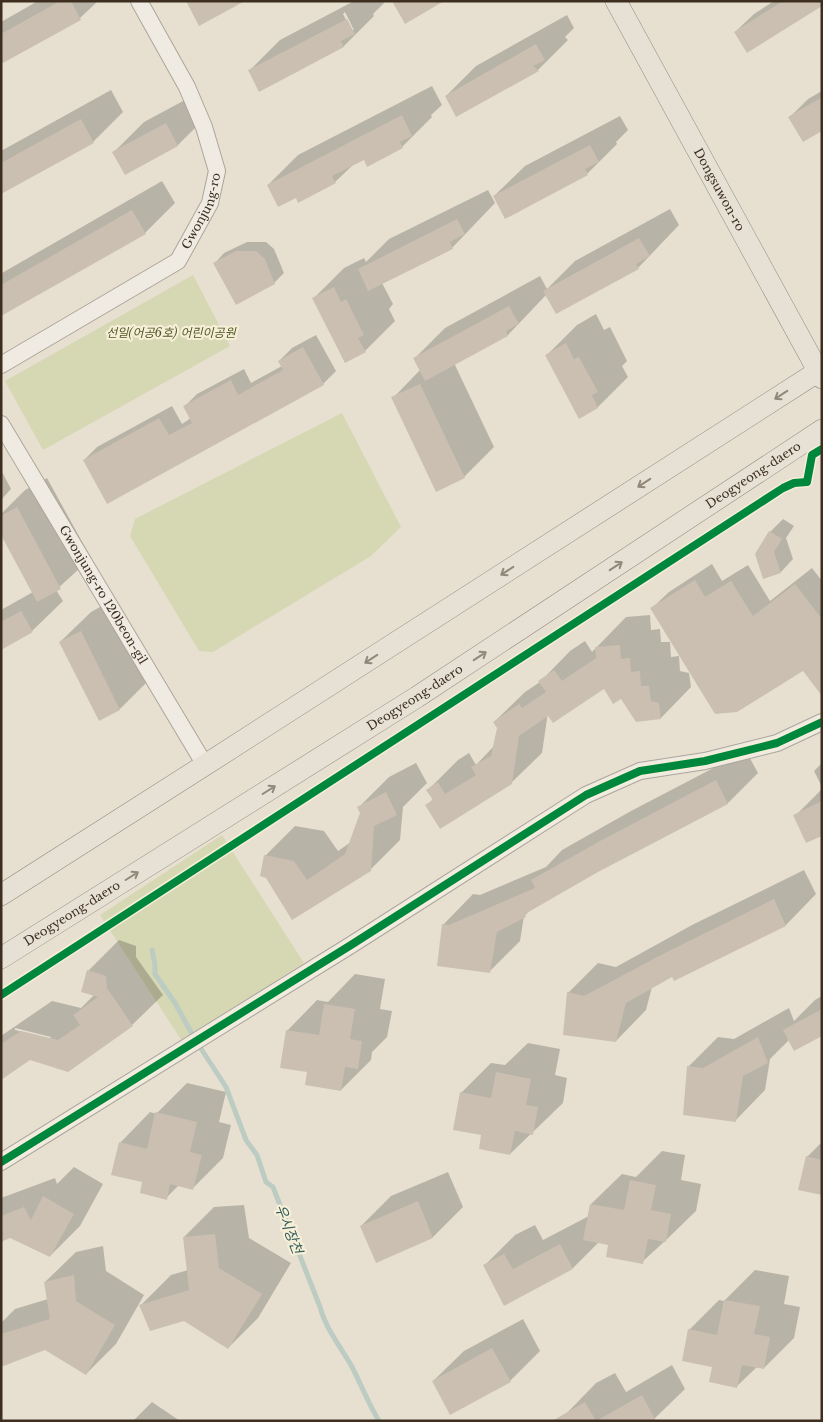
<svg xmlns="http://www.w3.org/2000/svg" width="823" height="1422" font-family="'Libre Baskerville','Noto Sans KR',serif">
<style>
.green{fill:#d6d7b3}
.shadow{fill:#0003;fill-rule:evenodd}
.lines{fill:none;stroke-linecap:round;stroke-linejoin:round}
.stream{stroke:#bcccc2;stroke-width:5}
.building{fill:#cbbfb2}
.minor-casing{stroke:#ada599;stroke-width:18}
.major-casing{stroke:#928b80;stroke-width:22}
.minor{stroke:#efebe3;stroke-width:16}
.major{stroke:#e6e1d4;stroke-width:21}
.cycleway-casing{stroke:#f7eed8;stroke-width:11}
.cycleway{stroke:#00873e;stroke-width:8}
.oneway{stroke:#92887a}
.labels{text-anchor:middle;stroke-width:4.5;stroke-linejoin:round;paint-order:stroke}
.street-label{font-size:12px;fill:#3d2e20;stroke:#f7eed8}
.park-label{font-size:12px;font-style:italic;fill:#4d5a26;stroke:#f7eed8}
.water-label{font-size:14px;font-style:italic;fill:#2f5d5a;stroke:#f7eed8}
</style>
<rect width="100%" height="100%" fill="#e7e0d1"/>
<!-- green -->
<g class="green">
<path d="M193,275L230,346L43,450L5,381Z"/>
<path d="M342,413L401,527L371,556L213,652L199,651L130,536L135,519Z"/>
<path d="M222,835L304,963L182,1041L100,915Z"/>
</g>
<!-- shadow -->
<g class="shadow">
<path d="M38,1H98L80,18L1,63V22Z"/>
<path d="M354,1H383L384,3L373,14L374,16L344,46L260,90L250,70L280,40ZM345,12L354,30H351L343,14Z"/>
<path d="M774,1H822L735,32L754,14Z"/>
<path d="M567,15L574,28L565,37L568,40L538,70L446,96L476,66Z"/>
<path d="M432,86L442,105L431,115L432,117L402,147L364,158L354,164L335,182L296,196L268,185L298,155Z"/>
<path d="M111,90L123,112L93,142L1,192V151Z"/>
<path d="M822,91V129L790,117L808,99Z"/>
<path d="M196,94L208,115L178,145L126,173L114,152L144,122Z"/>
<path d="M620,116L628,130L616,142L617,144L587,174L494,196L525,166Z"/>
<path d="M162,181L175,203L145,233L1,315L2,273Z"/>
<path d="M488,190L495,203L452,248L382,283L393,304L389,309L395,321L365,351L313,299L344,268L364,258L366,262L389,239Z"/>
<path d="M670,209L679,225L638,268L556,312L547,294L508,335L454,363L494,447L464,477L393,398L421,369L415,358L445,328L540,276L547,289L575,261Z"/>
<path d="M247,242H266L274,249L284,273L274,283L215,263L224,253Z"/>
<path d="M596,314L604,330L610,327L627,361L622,366L628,377L598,407L579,417L547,355L577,325Z"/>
<path d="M316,335L336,371L323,384L108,502L84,460L97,447L172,406L182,424L191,418L185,406L197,394L244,369L251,383L282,366L279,361L292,348Z"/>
<path d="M1,470L11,489L1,500Z"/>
<path d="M47,478L91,558L56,590L63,601L32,631L1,649V610L33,592L1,532V514L25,490Z"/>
<path d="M783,519L794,526L786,538L793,559L781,572L764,578L770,532Z"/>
<path d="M712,564L722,581L748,565L770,601L812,568L822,581V683L803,669L652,608L669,592Z"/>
<path d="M111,601L150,679L120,709L99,719L60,642L91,612Z"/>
<path d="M650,615L651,630L660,629L661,642H670L671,657L679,656L680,671L689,673L691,687L661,718L604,687L548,712L542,753L511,783L427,805L433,799L428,790L458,760L469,753L476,765L494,746L498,728L494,722L525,692L540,682L570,651L585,641L592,652L626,617Z"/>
<path d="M746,751L758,773L728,803L597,871L533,908L524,916L520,941L490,971L443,925L473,894L480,895L546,867L562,850L631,811Z"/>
<path d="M416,763L427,783L403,807L400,840L370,870L292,918L265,856L295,826L324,831L338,851L351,842L361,813L358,808L389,777Z"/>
<path d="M822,763V787L814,771Z"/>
<path d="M822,789V835L795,816Z"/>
<path d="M804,870L816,894L786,925L675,980L673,975L652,987L646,1010L616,1041L568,993L598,963L616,967L692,925Z"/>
<path d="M119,940L136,946V957L163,995L132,1025L67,1070L29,1059L1,1079V1036L52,1001L81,1008L94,995L82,991L89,970ZM15,1028L51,1037L49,1039L15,1030Z"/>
<path d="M355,974L385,979L380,1009L392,1011L387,1037L372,1052L371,1060L341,1090L287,1031L317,1000L328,1002Z"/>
<path d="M822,996V1035L790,1039L770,1059L765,1090L735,1121L688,1067L718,1037L734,1039L789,1008L794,1021L815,1000Z"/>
<path d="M528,1043L560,1049L555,1075L567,1078L563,1103L510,1154L483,1134L461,1093L491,1063L505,1065Z"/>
<path d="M187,1083L226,1092L219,1122L231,1125L223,1158L193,1188L179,1185L166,1198L144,1181L120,1143L150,1112L156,1114Z"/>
<path d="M822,1142V1194L807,1157Z"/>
<path d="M662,1151L685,1155L681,1180L701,1184L696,1211L665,1241L642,1262L610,1244L599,1242L573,1268L505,1304L484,1266L515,1235L535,1225L543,1240L589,1216L591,1204L622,1174L636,1177Z"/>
<path d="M74,1167L103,1184L80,1226L50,1256L10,1237L1,1241V1198L55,1178L57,1184Z"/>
<path d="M448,1172L463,1207L433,1237L376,1261L361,1226L391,1196Z"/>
<path d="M244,1205L249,1238L291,1263L258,1318L228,1348L185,1319L141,1305L171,1275L188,1270L184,1237L214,1207Z"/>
<path d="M103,1246L106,1271L144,1295L116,1344L86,1374L46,1348L1,1365V1323L15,1309L48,1299L45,1282L76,1252Z"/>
<path d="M755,1270L789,1276L784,1304L800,1307L794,1338L764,1368L757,1367L737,1386L714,1366L689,1330L719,1300L724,1301Z"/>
<path d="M523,1319L540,1351L510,1381H433L464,1351Z"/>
<path d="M672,1365L685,1389L652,1421H570L566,1414L596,1383L615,1373L626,1392Z"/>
<path d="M152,1402L180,1421H133Z"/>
</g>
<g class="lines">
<!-- stream -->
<path class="stream" d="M152,950L155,965V974L175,1003L196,1041L226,1087L246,1140L257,1155L266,1182L273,1187L320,1307C326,1329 340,1346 351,1365C361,1384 368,1403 379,1421"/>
</g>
<!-- building -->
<g class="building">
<path d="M60,1H71L81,20L1,64V34Z"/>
<path d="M186,1H245L199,26Z"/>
<path d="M392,1H444L405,24Z"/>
<path d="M783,1H822V6L747,53L734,32Z"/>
<path d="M347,19L355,34L341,41L344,47L259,92L248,70Z"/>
<path d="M536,44L545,60L533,66L539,71L456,117L445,96Z"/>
<path d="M822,97V131L803,142L788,117Z"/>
<path d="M402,115L412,136L400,142L403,148L367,167L364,160L332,176L336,183L298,203L296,198L278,207L267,185Z"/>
<path d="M81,119L94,143L1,194V163Z"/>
<path d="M166,123L178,146L125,175L112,152Z"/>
<path d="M590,145L599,162L585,169L588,175L505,219L493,196Z"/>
<path d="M132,210L146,234L1,316V285Z"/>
<path d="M457,219L465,234L450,242L453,249L368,291L358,269Z"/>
<path d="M639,238L650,256L636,264L639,269L556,314L543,291Z"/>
<path d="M236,251H256L265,259L275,284L236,305L213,263Z"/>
<path d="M334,287L341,302L346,299L364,335L358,338L366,352L345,363L312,298Z"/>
<path d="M509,306L519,324L506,331L508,336L425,381L413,358Z"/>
<path d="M566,343L574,359L579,357L598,392L592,395L598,408L579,419L545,355Z"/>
<path d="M303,347L324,385L107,504L83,460L159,418L169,435L192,423L183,406L231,380L238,395L283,370L278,361Z"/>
<path d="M420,384L465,478L436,492L391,397Z"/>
<path d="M17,507L61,589L37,602L1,535V516Z"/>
<path d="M769,531L782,539L774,552L781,573L763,579L755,554Z"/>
<path d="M695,580L705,597L731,581L753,616L795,584L822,619V696L803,671L737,712L715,714L650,608Z"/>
<path d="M21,611L33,632L1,650V622Z"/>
<path d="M81,631L120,710L99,721L59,642Z"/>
<path d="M620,645L621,659L630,658L631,672L640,671L641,686H649L651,701L659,703L661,719L636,722L621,699L613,704L604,689L553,723L548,716L519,736L512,784L440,829L425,805L433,800L426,790L438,782L445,794L476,775L471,767L491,756L497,728L493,722L519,704L522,708L546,692L538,681L554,670L562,681L596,658L595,647Z"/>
<path d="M716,780L728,804L598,872L525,914L526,917L497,932L490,973L437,966L442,924L449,925L535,888L531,880L600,841Z"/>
<path d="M386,792L397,815L374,826L371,871L292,920L266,878L260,876L264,855L294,861L307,880L345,854L360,813L357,807Z"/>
<path d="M822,801V836L806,843L793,815Z"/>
<path d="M774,899L786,926L674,981L672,977L626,1003L616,1042L563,1035L567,992L584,996L661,955Z"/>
<path d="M87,970L106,976L107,988L133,1026L68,1072L30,1060L1,1080V1044L21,1031L58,1040L80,1025L73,1015L98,997L81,992Z"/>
<path d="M324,1004L355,1009L350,1039L362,1041L358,1069L345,1067L341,1091L305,1085L307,1072L280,1068L286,1030L319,1035Z"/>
<path d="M822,1009V1036L794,1051L783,1030Z"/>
<path d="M758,1037L768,1063L743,1076L736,1122L683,1115L687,1066L703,1068Z"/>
<path d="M496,1072L531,1079L526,1105L538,1107L533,1135L515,1131L510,1155L479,1149L481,1135L453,1130L460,1092L491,1098Z"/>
<path d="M155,1112L197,1122L190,1152L202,1155L193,1190L170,1184L167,1200L140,1193L142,1182L111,1175L119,1142L147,1149Z"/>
<path d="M806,1156L822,1160V1195L798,1190Z"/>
<path d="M630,1180L656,1185L651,1210L671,1214L666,1242L648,1239L643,1264L606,1257L608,1245L583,1240L590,1204L624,1210Z"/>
<path d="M43,1196L74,1214L50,1257L10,1238L1,1242V1216L24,1207L31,1220Z"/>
<path d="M418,1201L433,1238L376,1263L360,1226Z"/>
<path d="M215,1234L219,1268L262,1294L228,1349L184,1321L150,1331L139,1305L189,1290L183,1237Z"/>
<path d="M560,1244L573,1269L504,1306L483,1265L504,1254L513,1269Z"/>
<path d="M74,1275L76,1301L115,1325L86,1375L45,1350L1,1367V1334L50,1319L44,1282Z"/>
<path d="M724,1300L760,1306L754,1334L770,1337L764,1369L742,1365L737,1388L709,1382L712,1367L682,1361L688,1329L717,1335Z"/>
<path d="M492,1348L511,1382L450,1415L432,1381Z"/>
<path d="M642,1395L656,1421H596Z"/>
<path d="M585,1402L596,1421H552Z"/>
</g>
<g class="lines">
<!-- minor casing -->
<g class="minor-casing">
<g id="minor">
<path id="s1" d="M1,365L178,261L210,203L217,171L204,127L187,87L139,1"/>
<path id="s2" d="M1,424L205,765"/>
<path d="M1,1162L351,945L586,795L640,771L705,761L777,743L822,722"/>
</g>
</g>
<!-- major casing -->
<g class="major-casing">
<g id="major">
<path id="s3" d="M616,1L822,378"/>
<path d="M1,895L205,765L822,369"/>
<path id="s4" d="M1,958L417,697L822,430"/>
</g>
</g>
<!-- minor -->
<use href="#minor" class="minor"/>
<!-- major -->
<use href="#major" class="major"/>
<!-- cycleway casing -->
<g class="cycleway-casing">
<g id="cycleway">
<path d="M1,995L783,488L794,483L807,482L812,455L822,449"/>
<path d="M1,1162L351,945L586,795L640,771L705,761L777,743L822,722"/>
</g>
</g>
<!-- cycleway -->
<use href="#cycleway" class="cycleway"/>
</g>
<!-- one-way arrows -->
<defs><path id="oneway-shaft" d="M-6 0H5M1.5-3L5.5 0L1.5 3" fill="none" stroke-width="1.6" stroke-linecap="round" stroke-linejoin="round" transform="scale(1.25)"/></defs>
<g class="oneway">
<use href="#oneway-shaft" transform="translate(781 395) rotate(147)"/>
<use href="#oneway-shaft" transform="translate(644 483) rotate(147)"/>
<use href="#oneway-shaft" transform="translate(616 566) rotate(-33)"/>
<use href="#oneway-shaft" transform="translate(507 571) rotate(147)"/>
<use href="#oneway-shaft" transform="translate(480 656) rotate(-33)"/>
<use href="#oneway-shaft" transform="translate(371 659) rotate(147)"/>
<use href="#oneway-shaft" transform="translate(269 790) rotate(-32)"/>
<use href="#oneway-shaft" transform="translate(132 876) rotate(-32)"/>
</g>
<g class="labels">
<!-- street labels -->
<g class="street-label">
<text dy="4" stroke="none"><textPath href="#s3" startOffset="215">Dongsuwon-ro</textPath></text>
<text dy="4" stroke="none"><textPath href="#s1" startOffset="261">Gwonjung-ro</textPath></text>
<text dy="4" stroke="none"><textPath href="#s4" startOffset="894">Deogyeong-daero</textPath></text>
<text dy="4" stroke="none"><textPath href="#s2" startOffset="199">Gwonjung-ro 120beon-gil</textPath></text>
<text dy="4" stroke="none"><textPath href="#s4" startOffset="489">Deogyeong-daero</textPath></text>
<text dy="4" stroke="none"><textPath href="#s4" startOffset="84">Deogyeong-daero</textPath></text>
</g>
<!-- park labels -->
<g class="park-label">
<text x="171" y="337">선일(어공6호) 어린이공원</text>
</g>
<!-- water labels -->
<g class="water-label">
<text transform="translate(289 1229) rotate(69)" y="5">우시장천</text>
</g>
</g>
<!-- border -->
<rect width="823" height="1422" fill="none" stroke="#3d2e20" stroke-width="5"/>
</svg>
